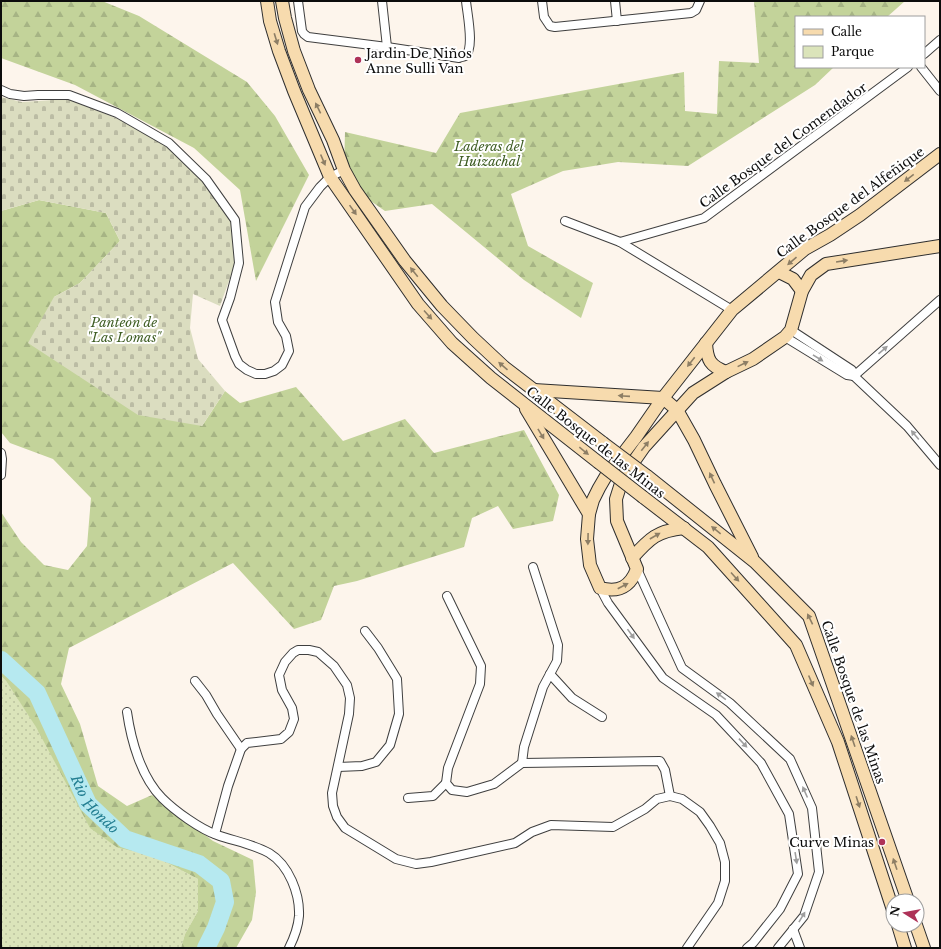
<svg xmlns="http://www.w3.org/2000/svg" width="941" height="949" font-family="'Libre Baskerville',serif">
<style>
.green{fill:url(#green-dots)}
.forest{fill:url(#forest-firs)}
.cemetery{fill:url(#cemetery-stones)}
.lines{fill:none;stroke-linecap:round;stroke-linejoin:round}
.river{stroke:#b6e9f0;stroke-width:18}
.street-casing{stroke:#3f3f3f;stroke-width:10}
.secondary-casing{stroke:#2e2e2e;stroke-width:14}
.street{stroke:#fff;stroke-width:8}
.secondary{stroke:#f7dbae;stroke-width:12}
.secondary-bridge-casing{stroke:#2e2e2e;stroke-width:14;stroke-linecap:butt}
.secondary-bridge{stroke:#f7dbae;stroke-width:12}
.oneway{fill:#8d7e65}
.oneway2{fill:#9e9e9e}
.poi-dot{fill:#ae3258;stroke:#fff;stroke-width:1.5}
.labels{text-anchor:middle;stroke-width:4;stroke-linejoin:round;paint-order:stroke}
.poi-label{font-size:13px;fill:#0c0c0c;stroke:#fff;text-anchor:start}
.street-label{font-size:13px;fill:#0c0c0c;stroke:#fff}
.park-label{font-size:13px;font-style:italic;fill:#3e5d23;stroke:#fff}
.water-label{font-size:14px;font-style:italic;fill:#227e91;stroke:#fff}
</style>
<defs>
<pattern id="green-dots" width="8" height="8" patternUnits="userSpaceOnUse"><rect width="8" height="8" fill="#dbe4ba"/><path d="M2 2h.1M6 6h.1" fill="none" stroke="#bbc29f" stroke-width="1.8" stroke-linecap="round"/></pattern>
<pattern id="forest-firs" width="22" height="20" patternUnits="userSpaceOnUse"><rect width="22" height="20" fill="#c3d39a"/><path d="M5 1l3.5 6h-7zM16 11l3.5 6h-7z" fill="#a6b484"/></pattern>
<pattern id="cemetery-stones" width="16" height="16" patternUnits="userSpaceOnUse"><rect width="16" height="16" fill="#dbddc0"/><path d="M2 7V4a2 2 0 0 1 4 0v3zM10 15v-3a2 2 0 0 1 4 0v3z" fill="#bbbca4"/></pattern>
</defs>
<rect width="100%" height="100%" fill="#fdf5ec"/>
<!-- green -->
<path class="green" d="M1,676L6,681L118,848L154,856L198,879V911L185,934L181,948H1Z"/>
<!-- forest -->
<g class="forest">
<path d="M1,1H102L139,16L247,82L275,116L309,175L256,281L240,190L194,148L75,85L1,58Z"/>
<path d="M754,1H905L887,17H796V67H834L815,85L688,166L618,162L563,171L511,194L528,246L593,283L581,318L524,280L432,204L385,211L355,190L344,170L345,132L436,153L460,113L684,72L685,111L717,114L719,61L759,63Z"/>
<path d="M39,200L106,213L120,241L80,283L54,297L202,426L225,391L240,403L296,387L343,441L405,419L434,453L524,430L559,495L553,521L513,529L498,506L472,518L464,547L357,581L334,586L321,620L294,629L233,563L69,648L61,684L80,724L98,786L127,806L152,795L213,841L253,860L256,892L252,920L236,948H181L185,934L198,911V879L154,856L118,848L90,828L36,727L6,681L1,676V512L21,542L44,565L68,570L87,546L91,498L53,459L10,443L1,432V211Z"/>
</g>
<!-- cemetery -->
<path class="cemetery" d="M1,97L22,102L68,99L118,119L168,147L203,182L231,221L235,264L220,306L193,294L190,328L198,359L225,391L202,426L138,415L28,343L54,297L80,283L120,241L106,213L39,200L1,211Z"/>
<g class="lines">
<!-- river -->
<path class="river" id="s1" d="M1,660L37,693L88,804L125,839L199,864L221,881L225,902L216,928L206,948"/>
<!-- street casing -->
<g class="street-casing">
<g id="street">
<path d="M298,1L302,31L304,34L308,37L387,47L459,58C461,57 463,57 465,56C475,49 467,13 466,1"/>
<path d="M382,1L387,47"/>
<path d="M542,1L544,17L550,26L555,27L691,13L696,10L700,1"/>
<path d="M615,1L617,21"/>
<path d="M924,54L940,40"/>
<path d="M921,67L940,91"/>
<path d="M1,90L10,94L24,96L38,95H69L117,113L169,143L206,179L235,220L239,263L230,298L222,320L235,356L239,364L247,370L256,374H265L274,371L282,365L289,351L286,336L278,322L275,302L305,207L320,187L330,177L344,170"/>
<path d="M565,221L620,242L732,310"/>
<path d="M620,242L704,218L908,67"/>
<path d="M791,330L852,370L854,376L907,426L940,465"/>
<path d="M785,337L847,375L854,376"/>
<path d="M854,376L940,300"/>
<path d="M1,453L2,459L1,475"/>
<path d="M637,569L682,668L730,703L790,759L812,808L819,872L804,916L778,948"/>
<path d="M600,588L608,603L663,678L716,715L761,763L789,814L798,874L780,909L753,943L747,948"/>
<path d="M447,596L481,666L480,684L448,768L446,783L452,790L467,792L494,784L522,763L660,761L665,770L670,796"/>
<path d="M550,674L572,698L602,717"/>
<path d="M195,681L206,695L217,714L241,749"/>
<path d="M127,712C131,740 141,777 162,798C175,811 200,829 217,835C234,841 253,844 269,853C289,865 300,894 299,916C298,928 294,938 289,948"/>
<path d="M522,763L524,747L543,687L557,661L558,645L533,567"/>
<path d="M338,767L362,766L376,762L390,745L399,714L397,679L378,648L365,631"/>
<path d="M408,798L433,796L446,783"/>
<path d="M215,834L228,786L241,749L247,743L281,739L289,732L294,719L292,708L282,690L279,675L285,662L293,653L298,650H309L318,652L334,666L347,685L350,698L349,714L332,793L333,806L337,817L345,828L396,859L416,864L431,862L515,843L532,832L551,825L613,827L645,809L657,799L670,796L682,799L700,812L710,826L720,843L725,862V881L718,903L687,948"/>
<path d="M793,929L800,948"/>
</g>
</g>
<!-- secondary casing -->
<g class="secondary-casing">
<g id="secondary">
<path d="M267,1L270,21L279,51L294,91L330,177L418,304L452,343L491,378L598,462"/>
<path d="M282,1L285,18L294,51L309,90L333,140L344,170L355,190L405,261L442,306L473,338L504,367L603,443"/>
<path d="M940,154L860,215L830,235L805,249L732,310L663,398L636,437L606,476L599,488L593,500L589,514L587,539L590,565L600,588C619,593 630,587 637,569L617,521L616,499L623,477L644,447L693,393L726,372L753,359L785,337L791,330L802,291L811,275L826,264L940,246"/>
<path d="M779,272L793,279L802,291"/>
<path d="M706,343C707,360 710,366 726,372"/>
<path d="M534,390L663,398L677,410L694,440L715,484L752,557"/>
<path d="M526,409L589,514"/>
<path d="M647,476L755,562L809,616L908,901"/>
<path d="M643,497L708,547L796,645L838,742L893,910"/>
<path d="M632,558C650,538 657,531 684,528"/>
<path d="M898,925L905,948"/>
<path d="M916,925L924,948"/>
</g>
</g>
<!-- street -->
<use href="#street" class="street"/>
<!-- secondary -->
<use href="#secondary" class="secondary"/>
<!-- secondary-bridge casing -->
<g class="secondary-bridge-casing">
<g id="secondary-bridge">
<path d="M603,443L647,476"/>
<path d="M598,462L643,497"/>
</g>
</g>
<!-- secondary-bridge -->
<use href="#secondary-bridge" class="secondary-bridge"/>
</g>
<!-- one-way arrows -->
<defs><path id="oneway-solid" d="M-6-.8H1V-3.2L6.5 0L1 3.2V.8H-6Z"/></defs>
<g class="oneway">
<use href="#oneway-solid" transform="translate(276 39) rotate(73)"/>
<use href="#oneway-solid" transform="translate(318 108) rotate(-116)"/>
<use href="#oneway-solid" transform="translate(323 160) rotate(67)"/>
<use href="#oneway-solid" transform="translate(909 178) rotate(142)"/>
<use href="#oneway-solid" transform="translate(353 210) rotate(55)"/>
<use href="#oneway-solid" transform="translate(792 261) rotate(139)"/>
<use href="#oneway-solid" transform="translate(842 261) rotate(-9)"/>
<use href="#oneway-solid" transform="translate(414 272) rotate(-129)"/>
<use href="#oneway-solid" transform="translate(428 315) rotate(48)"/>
<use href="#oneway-solid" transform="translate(691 362) rotate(128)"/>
<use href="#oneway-solid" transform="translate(743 364) rotate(-26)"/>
<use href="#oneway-solid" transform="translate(503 366) rotate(-139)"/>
<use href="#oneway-solid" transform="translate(624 396) rotate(-176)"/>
<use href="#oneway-solid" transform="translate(541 434) rotate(59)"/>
<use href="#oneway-solid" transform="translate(645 446) rotate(-52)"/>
<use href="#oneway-solid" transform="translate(584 451) rotate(39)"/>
<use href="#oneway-solid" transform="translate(712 478) rotate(-115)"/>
<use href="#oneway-solid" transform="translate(716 530) rotate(-141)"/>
<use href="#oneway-solid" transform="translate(655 536) rotate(-30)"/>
<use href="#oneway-solid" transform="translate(588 539) rotate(91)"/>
<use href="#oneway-solid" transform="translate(735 577) rotate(48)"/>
<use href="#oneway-solid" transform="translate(623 586) rotate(-28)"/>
<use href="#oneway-solid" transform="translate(810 619) rotate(-116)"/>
<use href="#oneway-solid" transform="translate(811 681) rotate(67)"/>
<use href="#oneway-solid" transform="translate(853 741) rotate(-109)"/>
<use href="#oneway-solid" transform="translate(858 802) rotate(72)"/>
<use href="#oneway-solid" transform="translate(895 864) rotate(-109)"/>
</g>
<g class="oneway2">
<use href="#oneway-solid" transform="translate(883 350) rotate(-41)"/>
<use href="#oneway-solid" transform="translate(818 358) rotate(32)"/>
<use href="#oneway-solid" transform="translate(915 435) rotate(-130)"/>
<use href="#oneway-solid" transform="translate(631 634) rotate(54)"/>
<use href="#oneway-solid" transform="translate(721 696) rotate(-144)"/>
<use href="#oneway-solid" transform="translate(743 743) rotate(47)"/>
<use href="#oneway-solid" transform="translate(805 792) rotate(-114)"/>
<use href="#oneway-solid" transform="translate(796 858) rotate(81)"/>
<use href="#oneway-solid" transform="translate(802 917) rotate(-59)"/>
</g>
<!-- markers -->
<g class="poi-dot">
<circle cx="358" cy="60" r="4"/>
<circle cx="882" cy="842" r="4"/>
</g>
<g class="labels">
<!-- poi labels -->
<g class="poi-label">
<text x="366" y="58">Jardin De Niños<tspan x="366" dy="15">Anne Sulli Van</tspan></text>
<text x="874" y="847" text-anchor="end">Curve Minas</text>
</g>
<!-- street labels -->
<g class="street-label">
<text transform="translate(783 145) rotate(-36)" y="5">Calle Bosque del Comendador</text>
<text transform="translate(850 202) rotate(-36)" y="5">Calle Bosque del Alfeñique</text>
<text transform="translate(596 442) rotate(38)" y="5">Calle Bosque de las Minas</text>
<text transform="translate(854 702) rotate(71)" y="5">Calle Bosque de las Minas</text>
</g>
<!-- park labels -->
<g class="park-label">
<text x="489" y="151">Laderas del<tspan x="489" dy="15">Huizachal</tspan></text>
<text x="124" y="327">Panteón de<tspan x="124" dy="15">"Las Lomas"</tspan></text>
</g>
<!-- water labels -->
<g class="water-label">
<text dy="5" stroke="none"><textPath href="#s1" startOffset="175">Rio Hondo</textPath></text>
</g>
</g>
<!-- border -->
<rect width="941" height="949" fill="none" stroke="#0c0c0c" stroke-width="4"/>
<!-- legend -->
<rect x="795" y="16" width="130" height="52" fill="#ffffff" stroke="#9e9e9e"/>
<rect x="803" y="29" width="20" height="6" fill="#f7dbae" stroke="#9e9e9e"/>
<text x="831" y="36" font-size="12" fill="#0c0c0c">Calle</text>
<rect x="803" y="46" width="20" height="12" fill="#dbe4ba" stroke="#9e9e9e"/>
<text x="831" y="56" font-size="12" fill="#0c0c0c">Parque</text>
<!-- north arrow -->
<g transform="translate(905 913) rotate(281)"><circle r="19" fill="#ffffff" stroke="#9e9e9e"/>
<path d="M0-3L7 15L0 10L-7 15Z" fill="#ae3258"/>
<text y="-6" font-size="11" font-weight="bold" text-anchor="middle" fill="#0c0c0c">N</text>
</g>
</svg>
